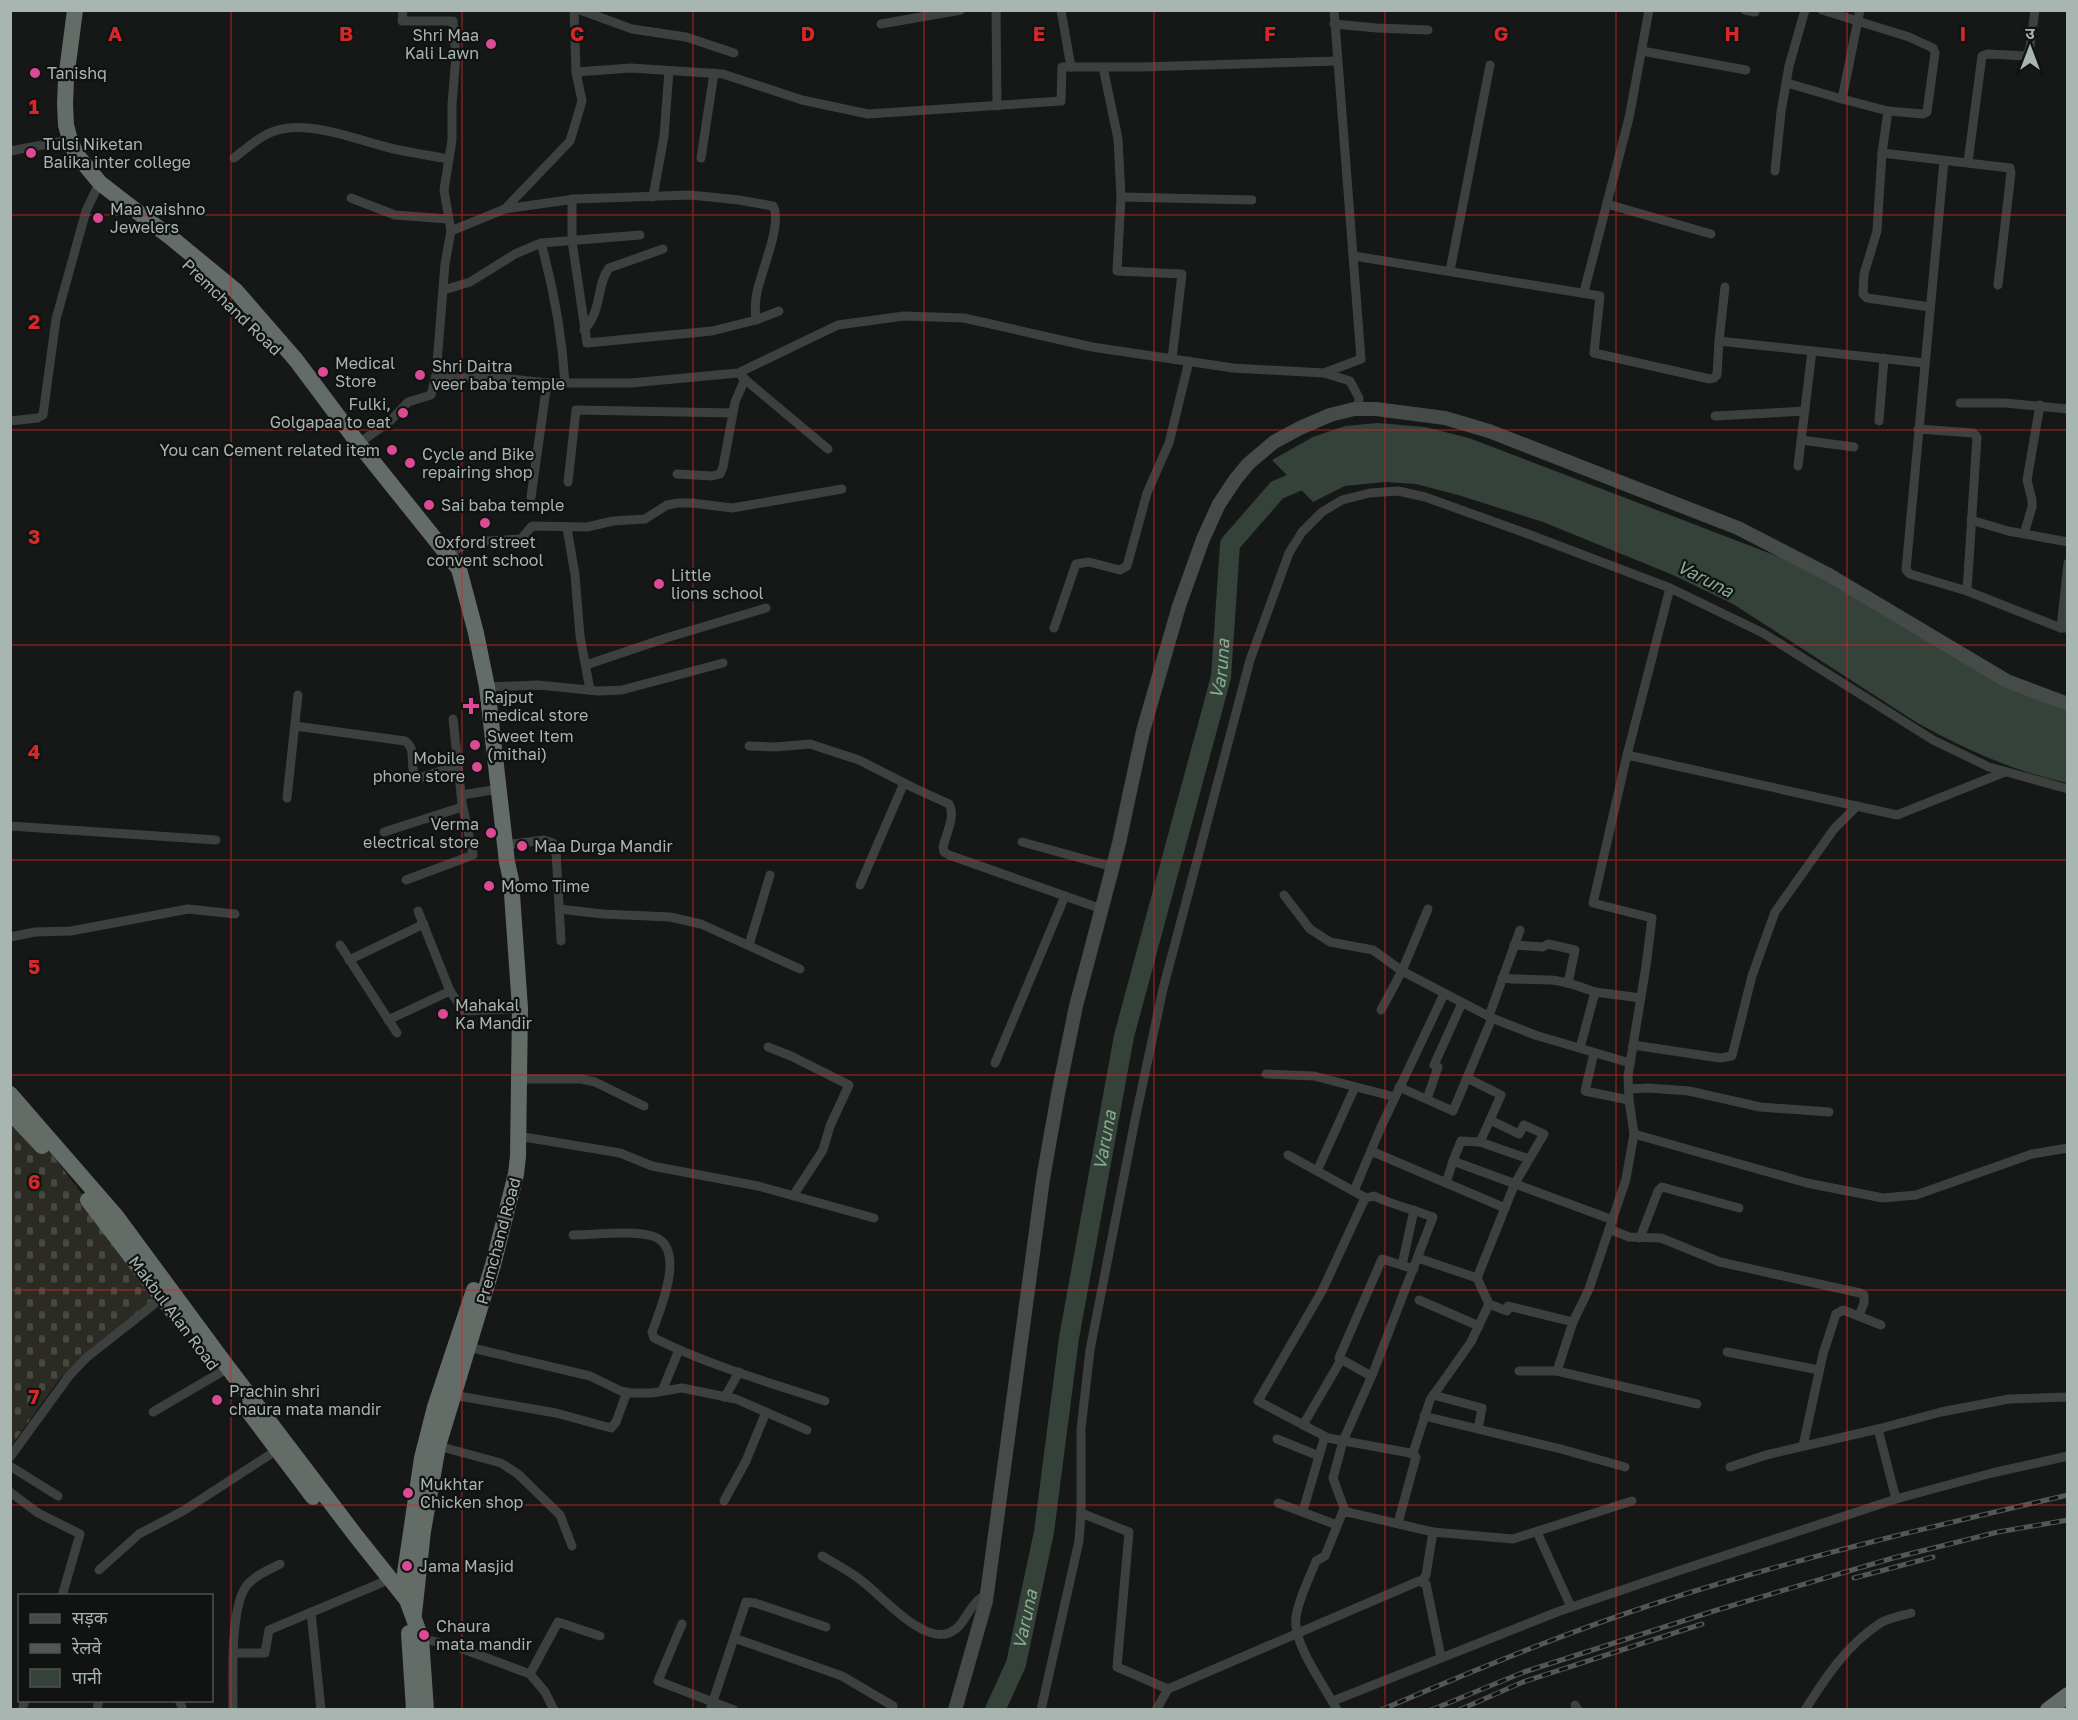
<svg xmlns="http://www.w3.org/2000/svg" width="2078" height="1720" font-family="'Golos Text','Noto Sans Devanagari',sans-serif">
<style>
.cemetery{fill:url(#cemetery-stones)}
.water{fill:#344239}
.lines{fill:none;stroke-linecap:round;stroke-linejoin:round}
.river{stroke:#344239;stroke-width:20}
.street{stroke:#3c413f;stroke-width:9}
.secondary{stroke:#454b49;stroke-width:14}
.highway{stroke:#646c68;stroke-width:16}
.rail-casing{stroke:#525856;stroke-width:5}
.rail{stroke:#111212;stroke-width:3;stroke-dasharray:9;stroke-linecap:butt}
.grid{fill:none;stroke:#d62828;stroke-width:1.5;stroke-opacity:0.55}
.poi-dot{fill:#db4a93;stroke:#111212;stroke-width:2}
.labels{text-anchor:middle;stroke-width:4.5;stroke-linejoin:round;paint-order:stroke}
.poi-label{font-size:16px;fill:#a9b5b0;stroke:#111212;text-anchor:start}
.street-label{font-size:16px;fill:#a9b5b0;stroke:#111212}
.water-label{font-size:18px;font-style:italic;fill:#85ac90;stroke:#111212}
.grid-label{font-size:20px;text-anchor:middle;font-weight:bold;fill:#d62828;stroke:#111212;stroke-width:4.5;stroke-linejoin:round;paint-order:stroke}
</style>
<defs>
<pattern id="cemetery-stones" width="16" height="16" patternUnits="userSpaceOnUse" patternTransform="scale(1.5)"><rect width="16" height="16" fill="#2b2b24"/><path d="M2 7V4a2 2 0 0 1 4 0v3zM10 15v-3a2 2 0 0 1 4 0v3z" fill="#474841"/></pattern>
</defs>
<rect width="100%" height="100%" fill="#161717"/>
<!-- cemetery -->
<path class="cemetery" d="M22,1115L159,1296L61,1377L11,1446L10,1130Z"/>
<!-- water -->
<path class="water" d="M1378,423L1425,427L1469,438L1803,566L2067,709V783C2011,770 1969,751 1919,724L1733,604L1673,575L1543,522L1458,495L1416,484L1386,482L1345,486L1313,502L1272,460L1313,437L1345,426Z"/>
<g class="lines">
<!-- river -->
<path class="river" id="s1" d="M995,1710L1016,1664L1044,1532L1069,1338L1124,1036L1221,677L1230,544L1277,490L1317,473"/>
<!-- street -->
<g class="street">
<path d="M403,10L402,21H453L456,56L452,104V140L444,190L451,231"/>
<path d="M580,10L632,29L686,37L734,53"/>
<path d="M996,10L997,106"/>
<path d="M1061,10L1071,67"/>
<path d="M1745,10L1755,12"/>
<path d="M1822,10L1909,37L1933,48L1935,53L1927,112L1923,114L1888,111"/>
<path d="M1860,10L1842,99L1888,111L1882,153L2010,168L2011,173L1998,285"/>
<path d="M881,24L961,10"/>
<path d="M1334,24L1377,28L1428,30"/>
<path d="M1642,51L1746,70"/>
<path d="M1103,67L1118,139L1121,197L1117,271L1182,274L1172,359"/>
<path d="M576,72L631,68L723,74L802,100L868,114L1061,101L1062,67H1141L1337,61"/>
<path d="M1787,83L1842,99"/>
<path d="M10,151L70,140"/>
<path d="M1882,153L1877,231L1864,274L1863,294L1867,298L1930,307"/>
<path d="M234,158C246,149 258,137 272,132C308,118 359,141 394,149C413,153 431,156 449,159"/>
<path d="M701,158L714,73"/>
<path d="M1944,161L1906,570L1910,574L1967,591L2061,628H2068"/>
<path d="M1968,162L1982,56L1988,54L2027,56L2030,47L2035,10"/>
<path d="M1775,171L1781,112L1789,66L1805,10"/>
<path d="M653,197L664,136L669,71"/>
<path d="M1121,197L1252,200"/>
<path d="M351,198L395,215L448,219"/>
<path d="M572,199V241L587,343L712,331L756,320L779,311"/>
<path d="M1607,204L1711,234"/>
<path d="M505,209L575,199L690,195L739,200L773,206C783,222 761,272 757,292C755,301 755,311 756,320"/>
<path d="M541,243C554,290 562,335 565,383"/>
<path d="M1354,256L1600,296L1594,353L1710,379L1714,378L1717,375L1719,341L1925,363"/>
<path d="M1450,271L1490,65"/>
<path d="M444,290L470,282L515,254L541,243L640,235"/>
<path d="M1584,292L1629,118L1649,10"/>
<path d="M584,330C603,309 596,285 609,268L663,249"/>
<path d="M1719,341L1725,287"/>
<path d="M1324,373L1350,381L1359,398L1358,410"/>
<path d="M436,376L445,264L451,231L505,209L570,141L582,101L576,72L574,10"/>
<path d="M742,377L828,449"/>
<path d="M1960,403H2005L2068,409"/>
<path d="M1715,416L1805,411"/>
<path d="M10,421L38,418L43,415L56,319L86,211L96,190"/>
<path d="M1879,421L1884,358"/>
<path d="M1918,429L1973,433L1977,437L1967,591"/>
<path d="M1801,440L1854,447"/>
<path d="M355,446L390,421L408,402L431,395L436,376L511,379L547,383H631L738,373L838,325L904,316L964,318L1092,347L1233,368L1324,373L1361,359L1334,10"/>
<path d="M1798,466L1812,351"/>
<path d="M677,474L712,476L720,474L723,467L735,402L745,379"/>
<path d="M568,482L576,410L733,413"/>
<path d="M531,497L547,383"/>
<path d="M1971,520L2008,531L2068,542"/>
<path d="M567,528L575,575L580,636L590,690"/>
<path d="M2024,534L2032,507V500L2027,480L2040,405"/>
<path d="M447,554L472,542L521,539L532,526L587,527L613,521L645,519L667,505L678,503H692L732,508L842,489"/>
<path d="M1054,628L1076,564L1089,562L1120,570L1127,566L1147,493L1169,443L1189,361"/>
<path d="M2061,628L2068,563"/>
<path d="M586,665L666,638L766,608"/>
<path d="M487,687L538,685L598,691L622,690L723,663"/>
<path d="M295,726L405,741C418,749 408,766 416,777H423L458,765"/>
<path d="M749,746L775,747L810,744L859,760L914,788L949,804C956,816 946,834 943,847L944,852L949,855L1102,909"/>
<path d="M1627,755L1897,815L2005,772"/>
<path d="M461,795L500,789"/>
<path d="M287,798L298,695"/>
<path d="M10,826L216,840"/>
<path d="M384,832L462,807"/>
<path d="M1022,842L1113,867"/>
<path d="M505,845L544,840L553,843L556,851L561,941"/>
<path d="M406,880L473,855L462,803L453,719"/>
<path d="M860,885L904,783"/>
<path d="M1284,895L1310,929L1330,942L1373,950L1402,971L1492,1018L1535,1035L1630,1063"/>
<path d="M559,909L603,914L670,917L701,924L800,969"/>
<path d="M418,911L450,991"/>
<path d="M10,937L35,932L71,931L188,909L235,914"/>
<path d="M340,945L397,1033"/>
<path d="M749,945L770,875"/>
<path d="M1514,945L1543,947L1548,944L1575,950L1568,983"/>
<path d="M349,960L424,924"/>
<path d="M1502,978C1519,980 1534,979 1550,980C1566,981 1581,987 1595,992"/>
<path d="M1381,1010L1402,971L1428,909"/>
<path d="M1489,1016L1520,930"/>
<path d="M388,1020L450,991L464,1011L510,1009"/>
<path d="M1633,1045L1720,1058L1732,1056L1752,976L1775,912L1834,829L1857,806"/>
<path d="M768,1047L791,1056L849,1085L830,1126L823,1150L793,1196"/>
<path d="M1580,1048L1595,992L1641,998"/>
<path d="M1594,1053L1585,1091L1629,1100"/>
<path d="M995,1063L1065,896"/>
<path d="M1266,1074L1314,1076L1395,1097"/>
<path d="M1467,1078L1501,1095L1490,1120L1519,1134L1524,1125L1544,1134L1515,1183L1477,1278L1489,1304"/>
<path d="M520,1079H581L595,1082L644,1106"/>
<path d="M1399,1087L1453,1111L1492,1018"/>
<path d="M1629,1089L1648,1088L1689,1091L1760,1107L1829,1112"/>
<path d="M1427,1099L1438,1067L1434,1065L1462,1003"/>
<path d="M1490,1120L1480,1142L1529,1159"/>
<path d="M1634,1134L1807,1183L1883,1198L1916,1195L2032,1154L2068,1148"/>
<path d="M518,1136L620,1153L652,1166L758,1186L874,1218"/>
<path d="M1371,1151L1505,1208"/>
<path d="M1288,1155L1366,1198L1374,1196C1393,1205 1412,1209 1433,1217L1373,1373L1343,1441L1333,1478L1345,1511"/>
<path d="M1453,1161L1461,1141L1480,1142"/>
<path d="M1317,1171L1355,1087"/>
<path d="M1446,1183L1453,1161L1613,1220"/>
<path d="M1354,1191L1381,1127L1444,994"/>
<path d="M1365,1198L1322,1291L1258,1401L1328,1438L1410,1453L1416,1457L1398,1523"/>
<path d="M1609,1229L1629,1237L1661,1238L1720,1262L1860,1293L1864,1295V1303L1859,1316"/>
<path d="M573,1235C596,1235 630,1230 652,1236C688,1246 660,1310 652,1332L654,1338C708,1365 768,1382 825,1401"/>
<path d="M1640,1238L1658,1191L1662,1187L1739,1208"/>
<path d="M1418,1258L1477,1278"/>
<path d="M1402,1265L1414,1210"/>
<path d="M1419,1300L1479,1326"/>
<path d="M468,1347L590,1376L621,1391L631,1393H652L682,1388L736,1399L807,1430"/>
<path d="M1727,1352L1819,1370"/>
<path d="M1519,1371H1557L1573,1322L1589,1289L1626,1179L1634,1134L1629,1100L1628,1076L1646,966L1652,918L1593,903L1627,755L1670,588"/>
<path d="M1557,1371L1697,1404"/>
<path d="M1371,1376L1339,1358L1382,1259L1414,1269"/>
<path d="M662,1391L679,1350"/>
<path d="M453,1395L556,1413L611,1428L616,1422L627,1392"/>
<path d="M1433,1395L1482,1408L1478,1429"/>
<path d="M725,1397L739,1372"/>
<path d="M153,1412L228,1368"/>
<path d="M1424,1416L1561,1449L1625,1467"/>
<path d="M1303,1425L1341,1360"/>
<path d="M1878,1429L1941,1412L2009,1399L2068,1397"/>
<path d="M1277,1439L1319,1456"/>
<path d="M438,1446L501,1463L518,1474L560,1515L572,1546"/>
<path d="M1803,1446L1823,1354L1836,1314L1843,1310L1881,1325"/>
<path d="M1410,1453L1414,1450L1430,1400L1471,1342L1489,1304L1507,1311L1508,1306L1573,1322"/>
<path d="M10,1457L69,1376L86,1358L162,1298"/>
<path d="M10,1466L58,1496"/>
<path d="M1730,1467L1766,1455L1878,1429L1896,1499"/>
<path d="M10,1492L38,1513L80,1534L62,1596"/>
<path d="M724,1501L746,1461L766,1412"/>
<path d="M1278,1503L1337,1525"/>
<path d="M1303,1511L1324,1439L1328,1438"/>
<path d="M1081,1513L1129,1532L1117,1667L1168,1689"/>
<path d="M1537,1532L1571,1607"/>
<path d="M822,1556C834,1563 847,1570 858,1578C880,1593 921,1644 949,1633C966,1627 967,1604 987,1594"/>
<path d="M99,1570L139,1534L183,1511L280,1448"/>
<path d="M1422,1581L1426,1575L1433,1532"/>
<path d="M311,1612L321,1710"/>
<path d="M682,1624L658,1681L734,1710"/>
<path d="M421,1638L460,1648L530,1674L545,1692L554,1710"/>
<path d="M734,1638L842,1676L893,1706L891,1710"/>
<path d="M234,1653H265L269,1630L381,1583"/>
<path d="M530,1674L558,1622L600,1636"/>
<path d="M179,1700L183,1710"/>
<path d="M1333,1701L1557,1612L1675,1572L1896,1499L1992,1473L2068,1456"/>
<path d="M1575,1705L1578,1710"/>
<path d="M22,1710L25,1700"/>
<path d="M97,1710L99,1700"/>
<path d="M233,1710C233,1679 230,1613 245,1588C253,1576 269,1570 280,1564"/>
<path d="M710,1710L746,1602L755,1603L826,1627"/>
<path d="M1041,1710L1079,1541L1081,1513V1429L1090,1350L1135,1120L1163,989L1250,660L1289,553L1302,532L1322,512L1342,500L1370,493L1398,491L1425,497L1528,534L1670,588L1763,633L1933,740L1989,767L2068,789"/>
<path d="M1156,1710L1168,1689L1419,1581L1426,1584L1441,1657"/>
<path d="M1337,1710C1325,1686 1292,1644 1296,1617C1298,1600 1310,1577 1316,1561L1325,1556L1343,1511L1433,1532L1513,1539L1632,1501"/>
<path d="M1805,1710C1825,1678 1847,1645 1879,1624C1888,1618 1901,1616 1911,1613"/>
</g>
<!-- secondary -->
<path class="secondary" d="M955,1710L986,1601L1043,1179L1058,1094L1076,1006L1119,843L1143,731L1179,606L1203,539L1219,504L1235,480L1248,464L1274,442L1300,428L1330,415L1354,409H1376L1445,418L1489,431L1738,528L1829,575L2007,681L2068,704"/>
<!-- highway -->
<g class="highway">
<path d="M75,10L66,79L65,104L66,125L70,140L76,154L100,183L174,240L236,291L296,360L358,443L459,569L476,633L487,687L507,862L511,880L520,1008L518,1156L516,1174L493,1265L438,1446L423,1531L414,1614"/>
<path d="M10,1094L116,1216L223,1361L356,1536L407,1600L421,1638L426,1710"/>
<path d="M10,1112L42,1146"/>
<path d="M88,1200L183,1325"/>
<path d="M246,1408L313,1497"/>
<path d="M402,1593L422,1458L435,1407L474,1290"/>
<path d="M409,1633L414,1710"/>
<path d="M2048,1710L2068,1695"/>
</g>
<!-- rail casing -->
<g class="rail-casing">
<g id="rail">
<path d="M1854,1578L1933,1557"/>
<path d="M1381,1710C1488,1664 1597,1620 1708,1587C1827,1551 1947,1523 2068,1495"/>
<path d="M1431,1710L1524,1672L1717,1610L1893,1558L1998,1532L2068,1520"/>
<path d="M1459,1710L1523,1682L1702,1624"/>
</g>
</g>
<!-- rail -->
<use href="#rail" class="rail"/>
</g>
<!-- grid -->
<path class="grid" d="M231,10V1710M462,10V1710M693,10V1710M924,10V1710M1154,10V1710M1385,10V1710M1616,10V1710M1847,10V1710M10,215H2068M10,430H2068M10,645H2068M10,860H2068M10,1075H2068M10,1290H2068M10,1505H2068"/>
<!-- markers -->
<g class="poi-dot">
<circle cx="491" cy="44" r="6"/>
<circle cx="35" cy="73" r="6"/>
<circle cx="31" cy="153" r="6"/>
<circle cx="98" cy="218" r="6"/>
<circle cx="323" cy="372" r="6"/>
<circle cx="420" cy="375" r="6"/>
<circle cx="403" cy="413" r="6"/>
<circle cx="392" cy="450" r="6"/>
<circle cx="410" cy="463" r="6"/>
<circle cx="429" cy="505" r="6"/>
<circle cx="485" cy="523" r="6"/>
<circle cx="659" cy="584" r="6"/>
<path d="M468 697h6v6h6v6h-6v6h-6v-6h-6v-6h6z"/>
<circle cx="475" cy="745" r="6"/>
<circle cx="477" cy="767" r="6"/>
<circle cx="491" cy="833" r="6"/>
<circle cx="522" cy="846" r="6"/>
<circle cx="489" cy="886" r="6"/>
<circle cx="443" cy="1014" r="6"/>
<circle cx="217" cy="1400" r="6"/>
<circle cx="408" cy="1493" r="6"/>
<circle cx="407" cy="1566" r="6"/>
<circle cx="424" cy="1635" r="6"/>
</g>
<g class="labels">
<!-- poi labels -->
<g class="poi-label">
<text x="479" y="41" text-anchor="end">Shri Maa<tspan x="479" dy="18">Kali Lawn</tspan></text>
<text x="47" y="79">Tanishq</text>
<text x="43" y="150">Tulsi Niketan<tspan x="43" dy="18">Balika inter college</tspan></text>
<text x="110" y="215">Maa vaishno<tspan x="110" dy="18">Jewelers</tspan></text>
<text x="335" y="369">Medical<tspan x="335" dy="18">Store</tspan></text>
<text x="432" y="372">Shri Daitra<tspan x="432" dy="18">veer baba temple</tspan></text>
<text x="391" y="410" text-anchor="end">Fulki,<tspan x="391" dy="18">Golgapaa to eat</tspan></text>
<text x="380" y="456" text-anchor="end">You can Cement related item</text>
<text x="422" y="460">Cycle and Bike<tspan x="422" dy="18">repairing shop</tspan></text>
<text x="441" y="511">Sai baba temple</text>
<text x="485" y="548" text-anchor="middle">Oxford street<tspan x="485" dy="18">convent school</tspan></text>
<text x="671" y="581">Little<tspan x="671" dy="18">lions school</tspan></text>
<text x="484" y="703">Rajput<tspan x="484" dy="18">medical store</tspan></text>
<text x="487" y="742">Sweet Item<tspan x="487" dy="18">(mithai)</tspan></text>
<text x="465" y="764" text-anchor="end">Mobile<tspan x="465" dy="18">phone store</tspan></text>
<text x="479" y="830" text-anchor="end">Verma<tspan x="479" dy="18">electrical store</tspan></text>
<text x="534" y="852">Maa Durga Mandir</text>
<text x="501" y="892">Momo Time</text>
<text x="455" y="1011">Mahakal<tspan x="455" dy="18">Ka Mandir</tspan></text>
<text x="229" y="1397">Prachin shri<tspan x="229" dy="18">chaura mata mandir</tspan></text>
<text x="420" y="1490">Mukhtar<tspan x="420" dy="18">Chicken shop</tspan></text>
<text x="419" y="1572">Jama Masjid</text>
<text x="436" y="1632">Chaura<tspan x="436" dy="18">mata mandir</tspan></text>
</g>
<!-- street labels -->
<g class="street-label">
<text transform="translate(232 307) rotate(44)" y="6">Premchand Road</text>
<text transform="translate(498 1241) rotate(-75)" y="6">Premchand Road</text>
<text transform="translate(174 1313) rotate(53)" y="6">Makbul Alan Road</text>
</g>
<!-- water labels -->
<g class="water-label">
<text transform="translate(1705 579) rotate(27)" y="6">Varuna</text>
<text dy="6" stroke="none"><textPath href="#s1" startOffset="1068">Varuna</textPath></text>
<text dy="6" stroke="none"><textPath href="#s1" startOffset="582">Varuna</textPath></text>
<text dy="6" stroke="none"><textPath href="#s1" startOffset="96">Varuna</textPath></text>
</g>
</g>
<g class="grid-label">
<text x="115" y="41">A</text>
<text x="346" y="41">B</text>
<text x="577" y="41">C</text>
<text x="808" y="41">D</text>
<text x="1039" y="41">E</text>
<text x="1270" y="41">F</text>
<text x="1501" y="41">G</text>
<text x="1732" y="41">H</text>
<text x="1963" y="41">I</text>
<text x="34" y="114">1</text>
<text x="34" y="329">2</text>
<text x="34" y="544">3</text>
<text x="34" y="759">4</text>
<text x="34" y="974">5</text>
<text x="34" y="1189">6</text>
<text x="34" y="1404">7</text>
</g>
<!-- border -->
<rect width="2078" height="1720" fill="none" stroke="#a9b5b0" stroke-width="24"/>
<!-- legend -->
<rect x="18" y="1594" width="195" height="108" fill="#111212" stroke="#4e5351" stroke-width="1.5"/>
<rect x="30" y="1614" width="30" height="9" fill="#454b49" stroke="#4e5351" stroke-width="1.5"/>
<text x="72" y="1624" font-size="18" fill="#a9b5b0">सड़क</text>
<rect x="30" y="1644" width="30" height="9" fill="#525856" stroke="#4e5351" stroke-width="1.5"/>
<text x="72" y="1654" font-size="18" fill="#a9b5b0">रेलवे</text>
<rect x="30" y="1669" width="30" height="18" fill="#344239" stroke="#4e5351" stroke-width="1.5"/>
<text x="72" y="1684" font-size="18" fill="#a9b5b0">पानी</text>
<!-- north arrow -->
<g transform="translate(2030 48)" stroke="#111212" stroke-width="4.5" paint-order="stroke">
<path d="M0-4.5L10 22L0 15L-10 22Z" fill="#a9b5b0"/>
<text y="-9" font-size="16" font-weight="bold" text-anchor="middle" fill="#a9b5b0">उ</text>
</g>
</svg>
